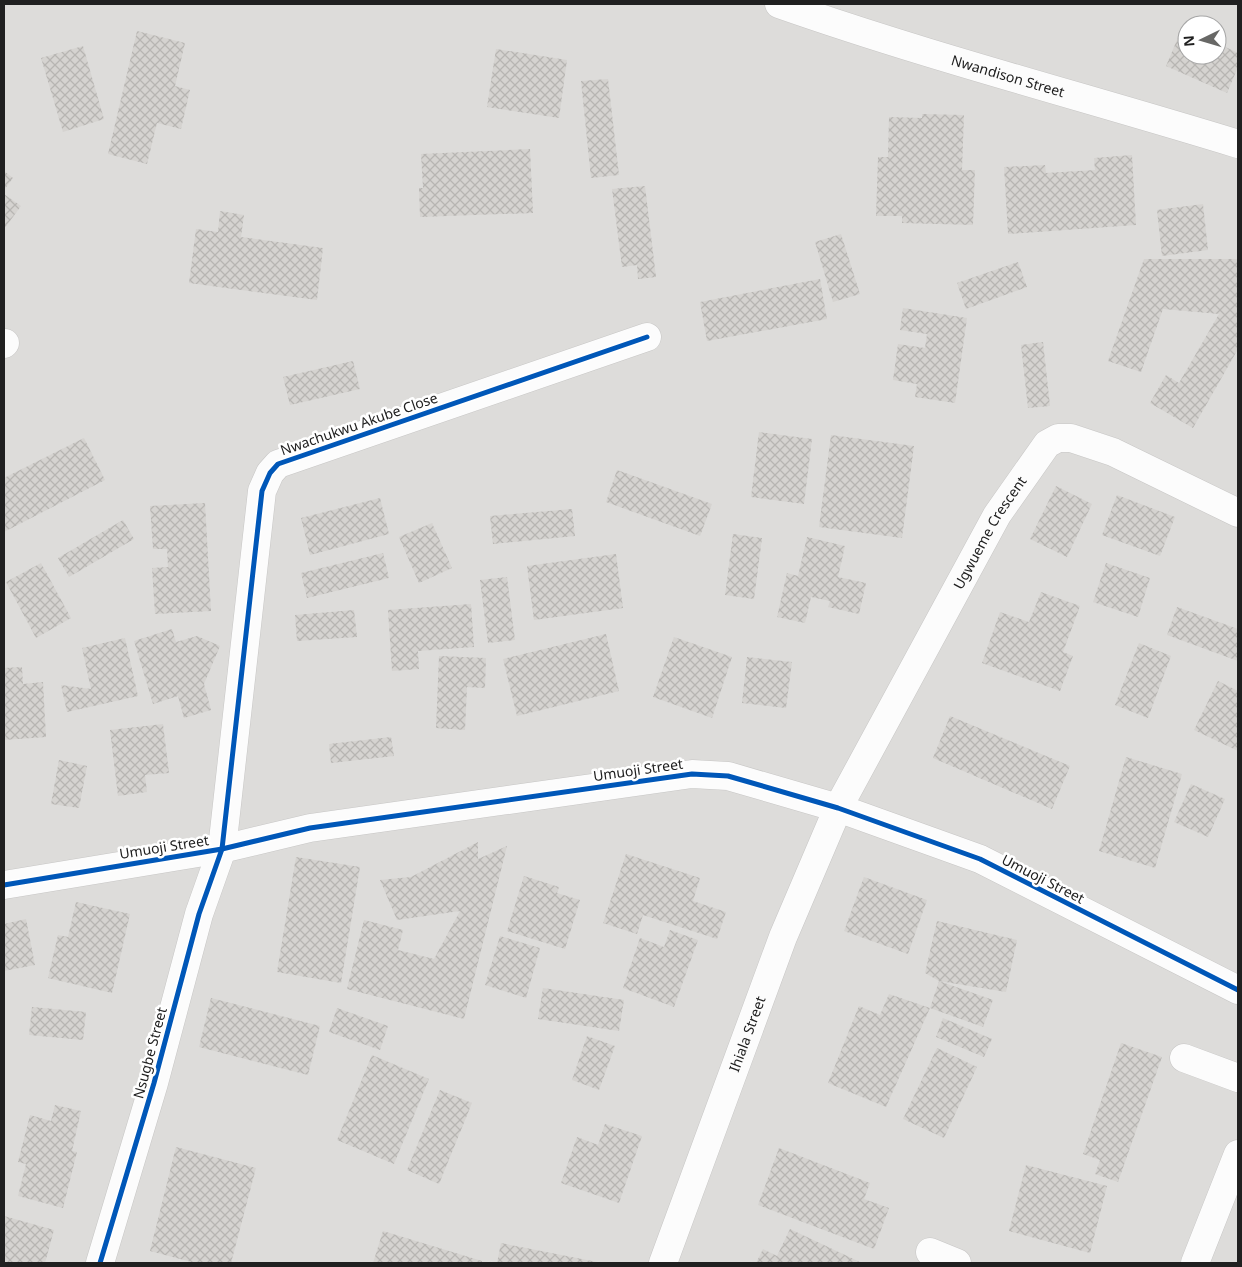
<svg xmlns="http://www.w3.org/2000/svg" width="1242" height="1267" font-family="'Noto Sans',sans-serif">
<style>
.residential{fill:#dddcda;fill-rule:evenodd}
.building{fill:url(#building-cross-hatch)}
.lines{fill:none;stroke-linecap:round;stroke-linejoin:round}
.minor-casing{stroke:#c7c6c5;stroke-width:29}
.minor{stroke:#fcfcfc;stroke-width:28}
.cycleway-casing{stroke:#fff;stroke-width:8}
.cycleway{stroke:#0057b8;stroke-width:5}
.labels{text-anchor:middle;stroke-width:5;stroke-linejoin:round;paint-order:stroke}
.street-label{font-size:14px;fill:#202020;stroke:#fff}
</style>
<defs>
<pattern id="building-cross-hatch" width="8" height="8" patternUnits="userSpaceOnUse" patternTransform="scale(1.25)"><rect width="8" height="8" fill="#d5d3d0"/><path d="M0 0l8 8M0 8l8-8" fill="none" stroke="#b7b5b2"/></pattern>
</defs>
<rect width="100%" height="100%" fill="#eeede9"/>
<!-- residential -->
<path class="residential" d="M4,4H1238V1263H4ZM1187,25H1217V55H1187Z"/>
<!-- building -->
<g class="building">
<path d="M1182,28L1187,30V55H1217V43L1238,53V67L1227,93L1166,66Z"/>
<path d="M137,31L185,43L175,86L190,90L181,129L157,123L147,164L108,154Z"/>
<path d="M83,46L104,119L63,132L41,58Z"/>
<path d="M496,49L567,60L559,118L487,107Z"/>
<path d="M608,79L619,175L591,178L581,81Z"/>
<path d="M922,114L964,115L962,170H975L973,225L902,223V216H876L878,157H888L889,117L922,118Z"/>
<path d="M530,149L533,213L420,217L419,188H423L421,154Z"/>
<path d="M1132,155L1136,225L1008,234L1004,167L1045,165L1046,173L1095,170L1094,158Z"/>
<path d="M4,171L13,178L4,190Z"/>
<path d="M645,186L656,277L638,279L637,265L622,267L612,189Z"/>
<path d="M4,194L21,206L4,229Z"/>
<path d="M1203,204L1208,250L1162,256L1157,210Z"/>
<path d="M220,211L244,215L241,237L323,248L317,300L189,283L196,229L218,232Z"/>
<path d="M841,234L860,294L833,302L815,242Z"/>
<path d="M1144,259H1238V349L1193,428L1150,403L1166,375L1179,383L1219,314L1163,309L1141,372L1108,361Z"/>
<path d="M1018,262L1027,287L966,309L957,283Z"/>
<path d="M820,279L827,319L707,341L700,302Z"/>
<path d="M903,308L967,318L955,403L915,397L917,384L893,380L898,344L925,348L927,334L900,330Z"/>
<path d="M1043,342L1050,406L1028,408L1021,345Z"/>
<path d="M353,361L360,389L290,405L283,377Z"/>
<path d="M759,432L812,439L804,504L751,497Z"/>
<path d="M831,435L914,446L902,538L819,527Z"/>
<path d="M84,438L105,480L4,532V478Z"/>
<path d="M617,470L712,504L700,536L606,502Z"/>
<path d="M1056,486L1092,504L1067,557L1030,539Z"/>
<path d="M1117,495L1175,517L1160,556L1102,535Z"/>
<path d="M380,498L389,534L310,555L301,518Z"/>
<path d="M205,503L211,611L155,614L152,568L168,567L167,549H153L150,506Z"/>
<path d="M572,509L575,536L493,544L490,516Z"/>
<path d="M123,520L134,539L69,577L58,558Z"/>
<path d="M432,523L452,568L419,583L399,537Z"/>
<path d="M733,534L762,538L754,599L725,595Z"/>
<path d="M807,537L845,546L838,577L866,583L859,614L828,607L830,601L811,597L805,623L777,617L787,573L798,576Z"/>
<path d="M383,553L389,578L307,598L301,573Z"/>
<path d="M616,554L623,608L534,620L527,566Z"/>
<path d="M41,563L71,618L36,638L6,582Z"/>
<path d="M1106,563L1150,578L1138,617L1093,602Z"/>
<path d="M507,577L515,640L488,643L480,580Z"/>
<path d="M1041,592L1080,606L1063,652L1073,656L1060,691L982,663L1000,612L1029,622Z"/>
<path d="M471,604L474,647L418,651L419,669L392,671L388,610Z"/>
<path d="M1177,607L1238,629V661L1167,635Z"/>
<path d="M354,610L357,637L297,641L295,615Z"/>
<path d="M172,629L176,642L197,636L220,646L204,684L211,710L184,718L178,696L153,704L134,641Z"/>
<path d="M606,634L619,691L517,716L503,659Z"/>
<path d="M674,637L732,657L712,718L653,697Z"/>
<path d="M125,638L138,696L67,712L61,685L91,689L82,648Z"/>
<path d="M1139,643L1171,656L1148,718L1115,705Z"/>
<path d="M439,656L486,658L485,688L467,687L465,730L436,728Z"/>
<path d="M747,657L792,662L786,708L742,703Z"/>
<path d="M22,667L23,684L43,682L46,737L4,740V668Z"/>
<path d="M1218,681L1238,691V751L1194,730Z"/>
<path d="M950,716L1070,766L1052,809L933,758Z"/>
<path d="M163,724L169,773L145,775L147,792L118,796L110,730Z"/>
<path d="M391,737L394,756L331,763L329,744Z"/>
<path d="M1126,757L1182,774L1155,868L1099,851Z"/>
<path d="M59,760L87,766L79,808L51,804Z"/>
<path d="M1191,784L1225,799L1208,837L1174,822Z"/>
<path d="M478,842V859L507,846L464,1019L347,989L364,920L403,930L398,950L434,959L460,911L397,920L380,880L411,877Z"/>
<path d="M626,854L700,878L693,901L726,912L717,939L643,915L637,934L603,923Z"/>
<path d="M296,857L360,867L341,983L277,972Z"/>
<path d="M524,876L559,887L557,893L580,900L565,949L507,931Z"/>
<path d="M864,877L927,900L908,954L844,931Z"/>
<path d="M76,902L130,914L112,993L48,978L58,935L68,937Z"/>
<path d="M26,919L35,965L4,971V924Z"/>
<path d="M937,921L1017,940L1006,992L939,981L925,973Z"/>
<path d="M670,930L698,940L674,1007L623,988L640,938L664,947Z"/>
<path d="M500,936L540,948L526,998L485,985Z"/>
<path d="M939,981L993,1000L983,1027L930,1008Z"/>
<path d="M543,988L624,1000L619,1031L538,1019Z"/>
<path d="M889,994L930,1008L886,1107L828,1083L859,1006L880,1015Z"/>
<path d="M211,998L320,1026L308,1075L199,1047Z"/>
<path d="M32,1007L86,1012L83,1040L29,1035Z"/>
<path d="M337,1008L388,1026L380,1050L329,1032Z"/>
<path d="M943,1018L992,1039L984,1057L936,1037Z"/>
<path d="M587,1036L615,1046L599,1090L572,1080Z"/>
<path d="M1121,1043L1162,1057L1118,1182L1095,1174L1100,1160L1083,1154Z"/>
<path d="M937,1048L977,1067L944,1138L903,1119Z"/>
<path d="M372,1055L429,1079L394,1164L337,1140Z"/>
<path d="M440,1090L472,1103L439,1184L407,1170Z"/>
<path d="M55,1105L81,1111L72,1151L77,1152L63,1208L18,1196L26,1164L18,1162L30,1115L51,1121Z"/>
<path d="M605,1124L642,1136L619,1203L561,1183L577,1137L598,1145Z"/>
<path d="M176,1147L256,1168L231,1263H195L150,1251Z"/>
<path d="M779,1148L870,1183L864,1199L889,1208L874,1249L758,1205Z"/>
<path d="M1026,1165L1107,1186L1090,1253L1009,1231Z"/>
<path d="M4,1216L54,1230L45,1263H4Z"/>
<path d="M790,1229L862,1263H756L763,1249L777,1256Z"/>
<path d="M383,1231L482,1261V1263H373Z"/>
<path d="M501,1243L597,1262V1263H497Z"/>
</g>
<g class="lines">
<!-- minor casing -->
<g class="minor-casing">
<g id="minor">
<path id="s1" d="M779,4C930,57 1085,97 1238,144"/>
<path d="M4,344L5,343"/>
<path d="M4,885L222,849L310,828L692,774L728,776L838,808L980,859L1238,990"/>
<path d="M1184,1058L1238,1078"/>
<path d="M930,1252L957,1263"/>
<path d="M100,1263L154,1083L199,914L222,849L262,491L270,473L278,464L647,337"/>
<path id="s2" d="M663,1263L783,937L838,808L997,515L1047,444L1058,438H1071L1113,452L1238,513"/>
<path d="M1195,1263L1238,1154"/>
</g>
</g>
<!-- minor -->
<use href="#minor" class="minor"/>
<!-- cycleway casing -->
<g class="cycleway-casing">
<g id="cycleway">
<path d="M4,885L222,849L310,828L692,774L728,776L838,808L980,859L1238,990"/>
<path d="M100,1263L154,1083L199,914L222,849L262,491L270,473L278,464L647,337"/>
</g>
</g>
<!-- cycleway -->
<use href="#cycleway" class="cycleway"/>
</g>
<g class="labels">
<!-- street labels -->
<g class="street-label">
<text dy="5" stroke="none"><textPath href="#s1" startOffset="240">Nwandison Street</textPath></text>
<text transform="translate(359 424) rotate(-19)" y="5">Nwachukwu Akube Close</text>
<text dy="5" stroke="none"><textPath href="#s2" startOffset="802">Ugwueme Crescent</textPath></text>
<text transform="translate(638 770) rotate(-8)" y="5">Umuoji Street</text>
<text transform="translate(164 847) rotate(-9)" y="5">Umuoji Street</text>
<text transform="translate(1043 879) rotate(27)" y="5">Umuoji Street</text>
<text dy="5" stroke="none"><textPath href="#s2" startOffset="244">Ihiala Street</textPath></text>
<text transform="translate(150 1053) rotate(-75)" y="5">Nsugbe Street</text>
</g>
</g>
<!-- border -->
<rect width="1242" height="1267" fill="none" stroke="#202020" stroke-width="10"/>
<!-- north arrow -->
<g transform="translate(1202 40) rotate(265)"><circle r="24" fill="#ffffff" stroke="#a6a6a6"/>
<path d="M0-4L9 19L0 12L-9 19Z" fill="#686866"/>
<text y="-8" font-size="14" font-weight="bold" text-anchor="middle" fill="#202020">N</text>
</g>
</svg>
